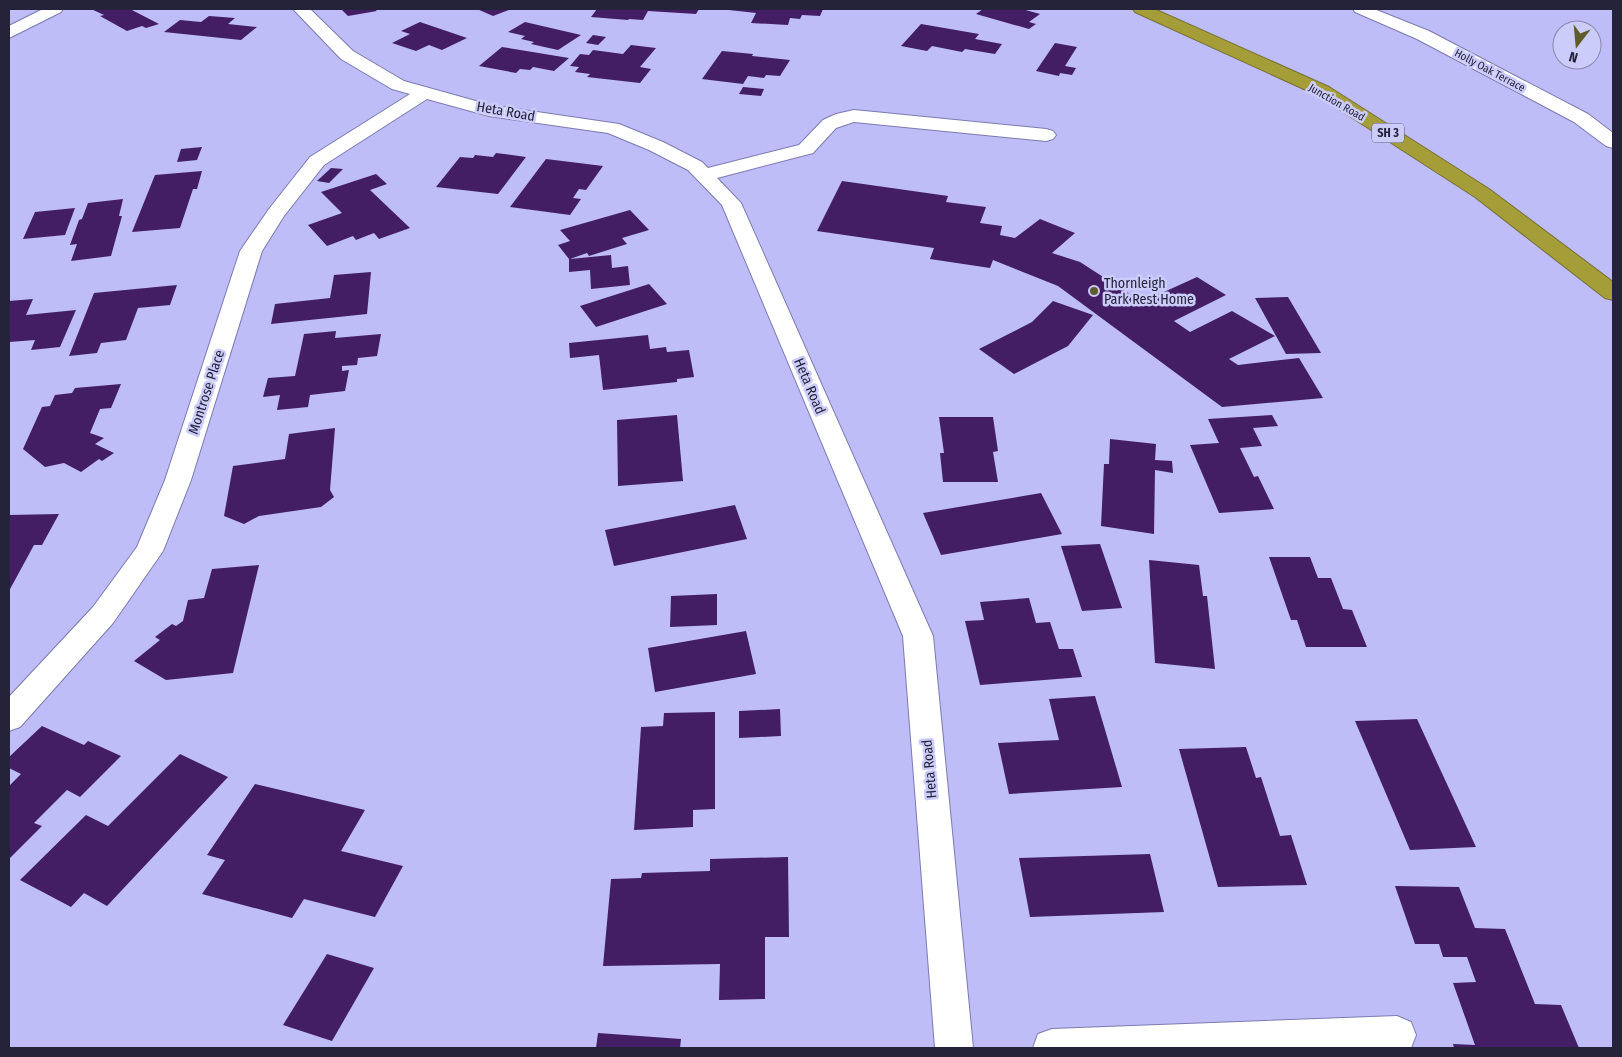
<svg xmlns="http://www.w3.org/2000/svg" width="1622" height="1057" font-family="'Fira Sans Condensed',sans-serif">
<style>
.building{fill:#431e64}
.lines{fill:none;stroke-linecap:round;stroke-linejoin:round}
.minor-casing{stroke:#7c7ab0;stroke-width:2}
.highway-casing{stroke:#777238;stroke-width:2}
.minor{fill:#fff;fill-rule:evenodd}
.highway{fill:#a49d38;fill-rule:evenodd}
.poi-dot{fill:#605c29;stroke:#ccccfb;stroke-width:2}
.labels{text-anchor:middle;stroke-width:5;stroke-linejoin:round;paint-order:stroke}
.far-street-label{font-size:11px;fill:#242339;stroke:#ccccfb}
.shield{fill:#ccccfb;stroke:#565673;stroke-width:1}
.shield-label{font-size:12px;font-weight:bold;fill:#242339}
.street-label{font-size:14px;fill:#242339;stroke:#ccccfb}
.poi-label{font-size:14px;fill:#242339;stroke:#ccccfb;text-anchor:start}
</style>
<rect width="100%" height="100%" fill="#bebdf8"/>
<!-- building -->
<g class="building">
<path d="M91,9H130L159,24L146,28L142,26L127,31L100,16L104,15Z"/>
<path d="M341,9H374L377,11L348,16Z"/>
<path d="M477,9H511L493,16Z"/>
<path d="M597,9H699L696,14L648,11L643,20L629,19L628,20L591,17Z"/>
<path d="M720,9H823L820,16L802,15L800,19L790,18L788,25L751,23L756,13Z"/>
<path d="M983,9H1022L1040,14L1029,22L1036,24L1029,29L976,14Z"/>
<path d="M209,16L235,18L228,24L257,27L241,40L164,32L180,20L201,22Z"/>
<path d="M420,22L467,38L442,50L429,45L416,51L392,43L410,34L401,31Z"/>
<path d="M525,22L581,35L558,50L531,44L534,42L521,39L525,36L508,32Z"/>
<path d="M921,24L979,34L975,39L1002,44L995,54L965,49L962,52L932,46L927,51L901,46Z"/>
<path d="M593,35L606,37L598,45L586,43Z"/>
<path d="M1055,43L1077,47L1065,66L1076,68L1072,75L1060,73L1059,76L1036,71Z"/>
<path d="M631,45L656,48L640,67L651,69L640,83L587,77L590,74L575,72L579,67L570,66L580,54L589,55L593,50L623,54Z"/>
<path d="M502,47L569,58L554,71L533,67L530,70L520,69L516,73L479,66Z"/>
<path d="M722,51L753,54L752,56L790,60L780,76L766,75L764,78L748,76L743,84L702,79Z"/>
<path d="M743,87L764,89L761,96L739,94Z"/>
<path d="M202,147L197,160L177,162L181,149Z"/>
<path d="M496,153L526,157L498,194L436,187L460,157L473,158L475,155L493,157Z"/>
<path d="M546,159L603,166L586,190L579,189L573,198L581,199L570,215L510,207Z"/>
<path d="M331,168L343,169L329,183L317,181Z"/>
<path d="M202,171L197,189H193L180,228L132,232L155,175Z"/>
<path d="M376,174L387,184L370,190L410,228L379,239L374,233L356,240L353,236L327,246L308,225L342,213L321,192Z"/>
<path d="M842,181L948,196L946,202L986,207L980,223L1002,226L1000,235L1015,238L1040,219L1075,233L1052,253L1080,262L1142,302L1197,277L1226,295L1174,321L1190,332L1232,311L1275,336L1229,359L1238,365L1299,358L1323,398L1222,407L1058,286L993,260L990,268L930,259L934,248L817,231Z"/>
<path d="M123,199L119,216H122L111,256L71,261L77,244L70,245L79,220L82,219L88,203Z"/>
<path d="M75,208L65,235L23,239L35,212Z"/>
<path d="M630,210L649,230L622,238L627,244L589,256L587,253L570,259L611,255L612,268L628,266L630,285L591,289L590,270L569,272V259L558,245L570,241L560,230Z"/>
<path d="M371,272L367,314L271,324L275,304L330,298L334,275Z"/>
<path d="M649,284L667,304L596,327L580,306Z"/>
<path d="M177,285L170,305L138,308L126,340L101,343L97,353L69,356L94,293Z"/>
<path d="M1288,297L1321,353L1286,354L1255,298Z"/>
<path d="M33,299L26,315L76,310L60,347L31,350L35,340L9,342V301Z"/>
<path d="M1053,301L1093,315L1068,346L1014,374L979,349L1032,322Z"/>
<path d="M336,331L335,338L381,334L377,356L358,358L357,365L342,366V371L349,370L345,391L310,395L308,407L277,410L280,395L263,397L268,378L295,376L304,334Z"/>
<path d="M648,335L650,349L666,347L667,352L689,350L694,377L677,379V382L603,390L599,355L570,358L569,343Z"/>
<path d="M121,384L111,408L100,409L90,433L104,438L95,444L114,453L102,461L99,459L81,472L64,463L45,467L23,449L42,407L50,406L55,395L72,393L75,388Z"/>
<path d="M677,415L683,481L618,486L617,420Z"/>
<path d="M1272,415L1278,426L1253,428L1262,446L1240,448L1254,477L1258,476L1274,509L1219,513L1190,445L1219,443L1208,419Z"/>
<path d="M939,417H993L998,451L993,452L998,482H943L940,453H944Z"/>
<path d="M335,428L330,490L334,497L321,507L259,516L244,524L224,516L233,466L285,459L289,434Z"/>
<path d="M1110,439L1156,444L1155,460L1172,461L1173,473L1155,470L1154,534L1101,526L1104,464H1109Z"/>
<path d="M1041,493L1062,534L941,555L923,513Z"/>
<path d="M735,505L747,539L614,566L605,530Z"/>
<path d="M59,514L42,545H34L9,591V515Z"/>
<path d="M1100,544L1122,608L1082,611L1061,546Z"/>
<path d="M1269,557H1310L1318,578H1331L1343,609L1352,610L1367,647H1306L1297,620H1291Z"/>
<path d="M1149,560L1199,565L1203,596H1207L1215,669L1155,663Z"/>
<path d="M259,565L233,673L166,680L134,661L160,640L155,637L172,624L176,626L183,621L188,600L204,598L212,569Z"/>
<path d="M717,594V625L670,627L671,596Z"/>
<path d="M1029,598L1036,623L1050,622L1059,649H1073L1082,677L980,685L965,621L984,620L980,602Z"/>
<path d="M746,631L756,674L655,692L648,648Z"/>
<path d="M1095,696L1122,787L1009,794L998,743L1059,740L1049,699Z"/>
<path d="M780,709L781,736L739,738V711Z"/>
<path d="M715,712V809L693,810V827L634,830L641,727L663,726L664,713Z"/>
<path d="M1417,719L1476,847L1410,850L1355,721Z"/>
<path d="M42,726L84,745L88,741L121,756L80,797L67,790L34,823L42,826L9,859V786L21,774L9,768V757Z"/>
<path d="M1246,747L1256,778L1261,777L1280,836L1291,835L1307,885L1218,887L1179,749Z"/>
<path d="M180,754L228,777L107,906L84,893L71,907L20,880L86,815L108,826Z"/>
<path d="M255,784L365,810L341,851L403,866L375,917L304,899L292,918L202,894L225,860L207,855Z"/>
<path d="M1150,854L1164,912L1030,917L1019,858Z"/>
<path d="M788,857L789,937H765V999L719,1000L720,964L603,966L611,879L641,878L642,873L710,871V859Z"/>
<path d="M1395,886L1459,887L1475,928L1505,929L1535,1004L1561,1005L1579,1048H1454L1453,1044L1475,1045L1453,983L1476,982L1467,957H1443L1439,944H1415Z"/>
<path d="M327,954L374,968L332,1041L283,1025Z"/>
<path d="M598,1033L681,1039L680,1048H596Z"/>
</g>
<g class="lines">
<!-- minor casing -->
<g class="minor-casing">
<g id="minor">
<path d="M43,9H63L61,12L9,38V26Z"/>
<path d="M293,9H310L353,51L404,81L490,105L619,124L663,142L702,162L708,168L799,145L823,120L836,114L854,110L1046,129L1053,131L1056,135L1053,139L1046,141L854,122L836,128L813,153L717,178L741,203L933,636L973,1048H935L903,636L722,205L688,170L649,150L608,133L489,116L427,99L324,165L284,216L262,251L191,480L163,551L113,623L20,727L9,731V697L93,607L137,547L165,480L240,251L269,209L310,157L410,94L392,89L341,59Z"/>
<path d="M1353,9H1374L1429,31L1588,114L1613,133V148L1606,146L1574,122L1417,39L1355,12Z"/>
<path d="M1397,1016L1411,1022L1416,1035L1411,1048H1033L1038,1034L1052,1029Z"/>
</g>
</g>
<!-- highway casing -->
<g class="highway-casing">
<path id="highway" d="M1133,9H1154L1329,87L1489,189L1613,282V300L1605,298L1475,197L1317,95L1135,12Z"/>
</g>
<!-- minor -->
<use href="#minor" class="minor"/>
<!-- highway -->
<use href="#highway" class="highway"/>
</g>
<!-- markers -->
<circle class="poi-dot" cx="1094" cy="291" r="5"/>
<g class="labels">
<!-- far-street labels -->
<g class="far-street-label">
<text transform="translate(1490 70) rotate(28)" y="4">Holly Oak Terrace</text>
<text transform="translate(1337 102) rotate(30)" y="4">Junction Road</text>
</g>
<!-- shield labels -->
<rect class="shield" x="1372" y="123.5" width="32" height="19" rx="4"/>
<g class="shield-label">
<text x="1388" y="137">SH 3</text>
</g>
<!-- street labels -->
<g class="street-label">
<text transform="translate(506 111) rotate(10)" y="5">Heta Road</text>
<text transform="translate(810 386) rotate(67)" y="5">Heta Road</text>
<text transform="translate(206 392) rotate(-72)" y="5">Montrose Place</text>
<text transform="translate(929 769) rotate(-95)" y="5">Heta Road</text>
</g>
<!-- poi labels -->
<g class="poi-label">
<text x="1104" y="288">Thornleigh<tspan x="1104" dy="16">Park Rest Home</tspan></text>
</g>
</g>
<!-- border -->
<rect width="1622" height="1057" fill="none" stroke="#242339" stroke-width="20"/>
<!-- north arrow -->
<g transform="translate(1577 45) rotate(196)"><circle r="24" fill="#ccccfb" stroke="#8988ad"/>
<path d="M0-4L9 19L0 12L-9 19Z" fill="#605c29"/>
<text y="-8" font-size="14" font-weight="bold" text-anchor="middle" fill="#242339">N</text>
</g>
</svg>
